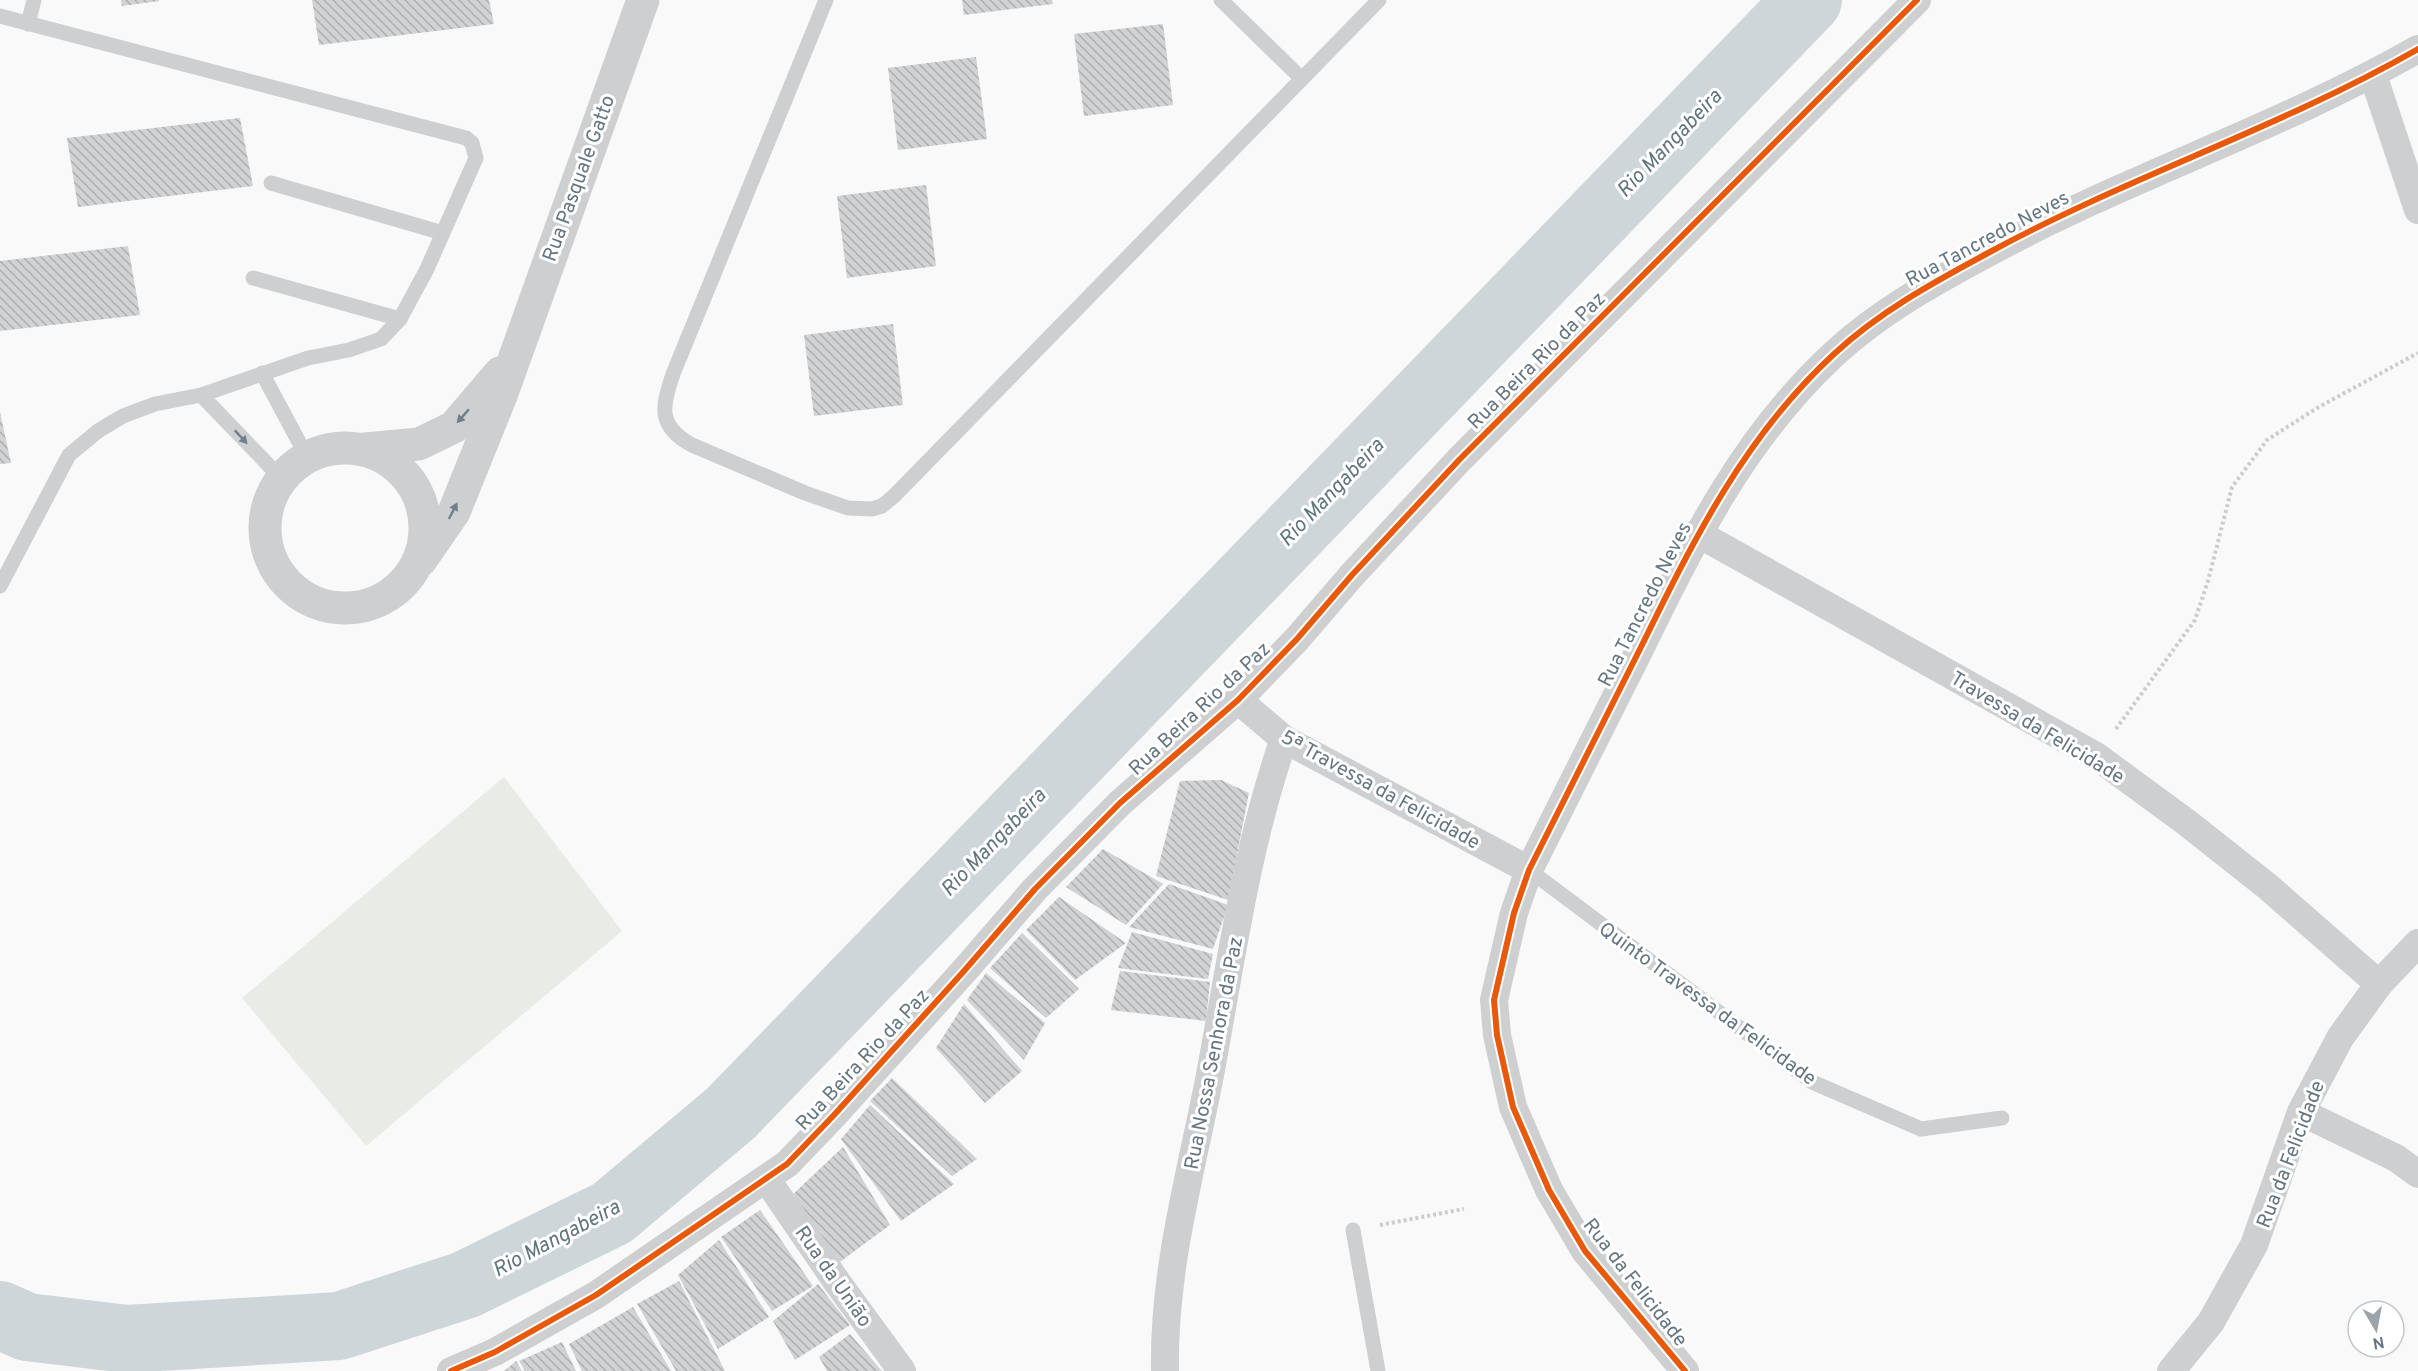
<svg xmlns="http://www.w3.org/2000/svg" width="2418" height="1371" font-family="Overpass,sans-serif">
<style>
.grass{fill:#e8ebe6}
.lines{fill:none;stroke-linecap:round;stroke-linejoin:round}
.river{stroke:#ced6d9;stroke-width:68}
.building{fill:url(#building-back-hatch)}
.path{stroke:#cbcccd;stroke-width:4;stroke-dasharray:3 3;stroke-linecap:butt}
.service{stroke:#cecfd0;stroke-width:15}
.minor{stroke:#cecfd0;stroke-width:28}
.tertiary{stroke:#cecfd0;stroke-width:33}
.cycleway-casing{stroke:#fff;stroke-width:10}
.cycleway{stroke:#e8590c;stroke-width:6}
.oneway{fill:#707f8b}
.labels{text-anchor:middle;stroke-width:6;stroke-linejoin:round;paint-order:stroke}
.street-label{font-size:20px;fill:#657683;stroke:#fff}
.water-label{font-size:21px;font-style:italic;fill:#60757c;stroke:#fff}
</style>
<defs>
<pattern id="building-back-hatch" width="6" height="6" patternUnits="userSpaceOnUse" patternTransform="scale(1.5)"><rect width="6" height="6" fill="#d0d2d3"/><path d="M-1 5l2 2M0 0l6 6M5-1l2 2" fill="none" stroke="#acafb1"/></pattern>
</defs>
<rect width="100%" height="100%" fill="#f9f9f9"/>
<!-- grass -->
<path class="grass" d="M504,777L622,931L366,1146L242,998Z"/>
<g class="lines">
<!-- river -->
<path class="river" d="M0,1315L27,1327L127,1339L339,1326L465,1285L612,1213L731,1113L1808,0"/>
</g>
<!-- building -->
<g class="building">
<path d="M121,0H159V1L122,6Z"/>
<path d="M312,0H489L494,24L319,45Z"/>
<path d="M962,0H1052L1053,4L964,15Z"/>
<path d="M1163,24L1173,105L1084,116L1074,34Z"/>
<path d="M976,57L987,139L898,150L888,68Z"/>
<path d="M240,118L253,186L78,207L67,138Z"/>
<path d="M926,185L936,266L847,278L837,196Z"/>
<path d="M128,246L140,315L0,331V261Z"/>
<path d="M893,324L903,405L814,416L804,335Z"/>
<path d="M0,412L11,463L0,464Z"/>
<path d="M1221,780L1249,793L1228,900L1156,876L1180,781Z"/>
<path d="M1103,849L1163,884L1126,925L1066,887Z"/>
<path d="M1169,884L1228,905L1213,949L1129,927Z"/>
<path d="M1059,897L1126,943L1075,980L1026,930Z"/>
<path d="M1132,932L1213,954L1208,979L1118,968Z"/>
<path d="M1022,933L1079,989L1046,1018L990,968Z"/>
<path d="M1120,971L1210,982L1206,1021L1111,1010Z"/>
<path d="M986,973L1045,1023L1024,1060L967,1000Z"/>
<path d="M964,1004L1022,1071L985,1103L936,1048Z"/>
<path d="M892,1078L977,1159L952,1176L870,1101Z"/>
<path d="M870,1105L954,1184L901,1221L841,1139Z"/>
<path d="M843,1147L890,1225L837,1264L790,1197Z"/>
<path d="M760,1210L813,1286L772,1311L721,1237Z"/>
<path d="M719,1240L769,1317L718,1349L678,1275Z"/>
<path d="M679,1281L725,1371H676L637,1304Z"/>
<path d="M818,1284L850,1325L795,1360L773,1321Z"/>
<path d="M633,1307L671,1371H582L569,1344Z"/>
<path d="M850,1334L882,1371H827L819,1357Z"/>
<path d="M562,1342L576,1371H525L519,1361Z"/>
<path d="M516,1361L522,1371H504Z"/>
</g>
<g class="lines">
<!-- path -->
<g class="path">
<path d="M2116,729L2195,620L2208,581L2232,487L2267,440L2317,408L2418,353"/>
<path d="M1380,1225L1464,1209"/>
</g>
<!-- service -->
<g class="service">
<path d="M826,0L673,374C662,407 657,426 692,445L805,493L848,508L872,509L882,506L894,496L1379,0"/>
<path d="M1221,0L1302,79"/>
<path d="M0,16L466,138L472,143L476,158L427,269L400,319L381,339L349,350L308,358L201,395L155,404L123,416L98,431L69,455L0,586"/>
<path d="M28,24L34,0"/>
<path d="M271,183L443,233"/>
<path d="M253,278L400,319"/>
<path d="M262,373L307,457"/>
<path d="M201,395L281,478"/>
<path d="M1529,870L1812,1082L1921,1129L2002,1118"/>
<path d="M1353,1230L1378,1371"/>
</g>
<!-- minor -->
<g class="minor">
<path d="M2373,75L2418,210"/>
<path d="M1697,533L2096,756L2186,822L2267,886L2379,984"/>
<path d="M1238,700L1284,739L1529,870"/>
<path d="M2301,1112L2396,1158L2418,1174"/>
<path d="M767,1180L837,1282L902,1371"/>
<path d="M451,1371L495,1352L596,1295L787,1164L834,1115L964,971L1035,889L1120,803L1238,700L1297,639L1352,575L1459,460L1917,0"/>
<path d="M1165,1371C1163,1270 1191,1173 1210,1075C1231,963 1246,847 1284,739"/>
<path d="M1685,1371L1585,1251L1549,1190L1513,1107L1497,1035L1494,1000L1514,913L1529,870C1566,796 1603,723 1640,649C1693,541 1744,437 1834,354C1879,312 1934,282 1988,253C2127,177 2280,128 2418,49"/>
<path d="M2171,1371L2211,1322L2254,1245L2301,1112L2340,1038L2379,984L2418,943"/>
</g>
<!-- tertiary -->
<g class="tertiary">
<circle cx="345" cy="528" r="80"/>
<path d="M365,449L419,444L454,427L500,373"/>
<path d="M421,560L454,512L502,393L643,0"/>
</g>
<!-- cycleway casing -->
<g class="cycleway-casing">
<g id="cycleway">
<path d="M451,1371L495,1352L596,1295L787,1164L834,1115L964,971L1035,889L1120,803L1238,700L1297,639L1352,575L1459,460L1917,0"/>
<path d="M1685,1371L1585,1251L1549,1190L1513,1107L1497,1035L1494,1000L1514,913L1529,870C1566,796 1603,723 1640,649C1693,541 1744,437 1834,354C1879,312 1934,282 1988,253C2127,177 2280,128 2418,49"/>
</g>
</g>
<!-- cycleway -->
<use href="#cycleway" class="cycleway"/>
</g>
<!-- one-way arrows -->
<defs><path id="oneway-solid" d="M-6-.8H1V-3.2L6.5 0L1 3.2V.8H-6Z" transform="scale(1.5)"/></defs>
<g class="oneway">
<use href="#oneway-solid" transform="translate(463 416) rotate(131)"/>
<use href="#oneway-solid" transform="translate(241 437) rotate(47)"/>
<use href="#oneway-solid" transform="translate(453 511) rotate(-63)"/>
</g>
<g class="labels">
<!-- street labels -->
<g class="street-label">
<text transform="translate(578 178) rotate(-70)" y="7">Rua Pasquale Gatto</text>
<text transform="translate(1987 238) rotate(-28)" y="7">Rua Tancredo Neves</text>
<text transform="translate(1536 360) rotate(-45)" y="7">Rua Beira Rio da Paz</text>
<text transform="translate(1644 604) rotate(-63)" y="7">Rua Tancredo Neves</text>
<text transform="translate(1199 708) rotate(-43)" y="7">Rua Beira Rio da Paz</text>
<text transform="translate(2038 727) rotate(31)" y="7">Travessa da Felicidade</text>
<text transform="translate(1381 789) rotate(29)" y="7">5ª Travessa da Felicidade</text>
<text transform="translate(1708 1003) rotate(36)" y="7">Quinto Travessa da Felicidade</text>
<text transform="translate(1213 1053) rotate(-79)" y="7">Rua Nossa Senhora da Paz</text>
<text transform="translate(862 1059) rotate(-47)" y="7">Rua Beira Rio da Paz</text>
<text transform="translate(2290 1154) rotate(-69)" y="7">Rua da Felicidade</text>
<text transform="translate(834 1276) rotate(55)" y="7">Rua da União</text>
<text transform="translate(1636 1282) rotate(52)" y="7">Rua da Felicidade</text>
</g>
<!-- water labels -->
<g class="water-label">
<text transform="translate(1669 143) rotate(-46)" y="7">Rio Mangabeira</text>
<text transform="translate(1331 492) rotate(-46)" y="7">Rio Mangabeira</text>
<text transform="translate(993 842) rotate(-46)" y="7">Rio Mangabeira</text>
<text transform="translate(556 1238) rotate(-28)" y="7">Rio Mangabeira</text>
</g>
</g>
<!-- north arrow -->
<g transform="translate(2376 1329) rotate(170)"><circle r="28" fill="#ffffff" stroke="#c1c8cd" stroke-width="1.5"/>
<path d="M0-4.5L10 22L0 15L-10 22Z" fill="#99a4ac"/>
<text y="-9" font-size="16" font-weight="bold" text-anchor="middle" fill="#657683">N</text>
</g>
</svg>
